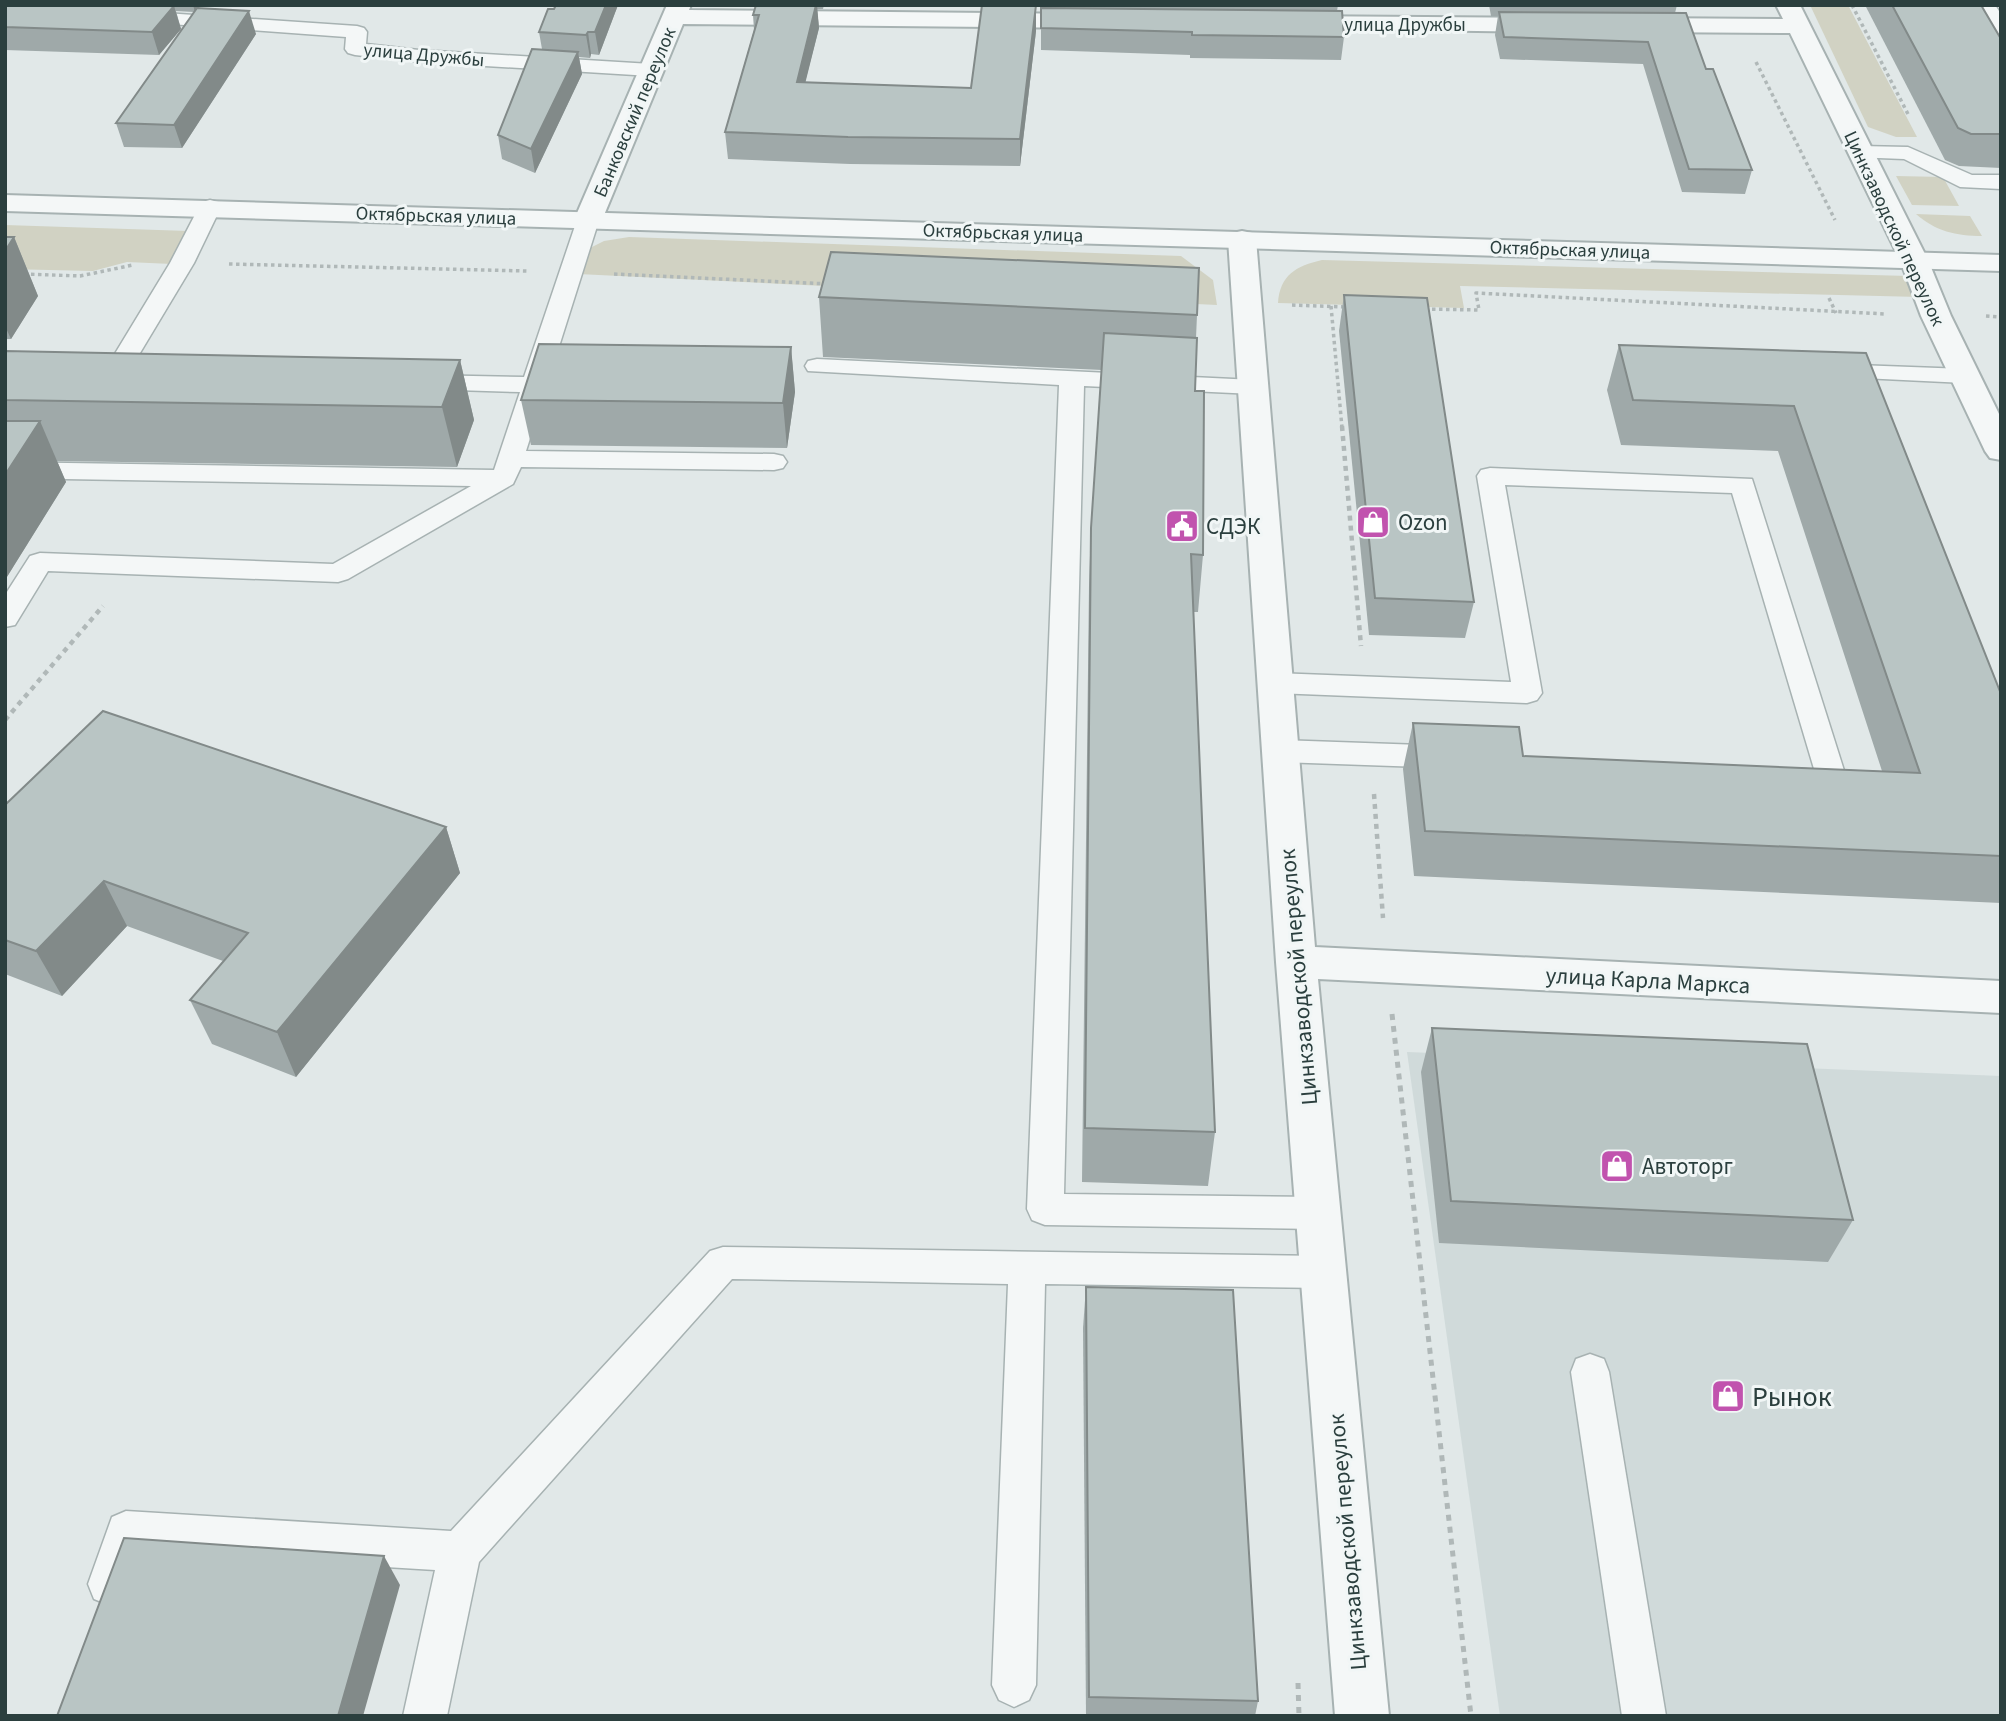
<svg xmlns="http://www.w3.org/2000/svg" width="2006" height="1721" font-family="'Source Sans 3',sans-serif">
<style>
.built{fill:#d0dada}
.green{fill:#d1d2c3}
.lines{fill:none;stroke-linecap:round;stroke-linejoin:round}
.service-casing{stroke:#a7b2b2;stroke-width:3}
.minor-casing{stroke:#a7b2b2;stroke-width:4}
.tertiary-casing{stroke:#a7b2b2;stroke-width:4}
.path-far2{stroke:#b0b8b8;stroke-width:3.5;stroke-dasharray:3.5 3.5;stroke-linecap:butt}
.path-far1{stroke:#b0b8b8;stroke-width:4.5;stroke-dasharray:5 5;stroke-linecap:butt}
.path{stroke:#b0b8b8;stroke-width:5;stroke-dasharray:6 6;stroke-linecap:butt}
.service{fill:#f4f7f7;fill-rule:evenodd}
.minor{fill:#f4f7f7;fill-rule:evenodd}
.tertiary{fill:#f4f7f7;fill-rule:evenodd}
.wall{fill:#9fa9a9}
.shaded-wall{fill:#828a89}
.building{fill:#b9c5c4;stroke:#828a89;stroke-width:2}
.labels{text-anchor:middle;stroke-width:6;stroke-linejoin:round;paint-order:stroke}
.far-street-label{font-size:19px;fill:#2b3f3e;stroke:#f1f6f6}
.poi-label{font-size:23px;fill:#2b3f3e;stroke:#f1f6f6;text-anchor:start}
.street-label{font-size:23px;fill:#2b3f3e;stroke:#f1f6f6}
.near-poi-label{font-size:28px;fill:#2b3f3e;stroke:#f1f6f6;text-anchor:start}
</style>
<rect width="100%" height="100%" fill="#e1e8e8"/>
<!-- built -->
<path class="built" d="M1407,1052L2001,1076V1716H1500Z"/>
<!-- green -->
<g class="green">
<path d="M1810,5H1848L1917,137H1896L1868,127Z"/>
<path d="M1896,176L1943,177L1959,206L1912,205Z"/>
<path d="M1916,214L1970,216L1982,236C1956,236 1935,231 1916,214Z"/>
<path d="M5,225L189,231L172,264L127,262L93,271L5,269Z"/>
<path d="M629,237L1181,256L1213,280L1217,305L578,274L584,251L604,241Z"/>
<path d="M1322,260L1909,276L1920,297L1460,286L1464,308L1278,303C1280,275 1296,266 1322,260Z"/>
</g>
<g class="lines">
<!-- service casing -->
<g class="service-casing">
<g id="service">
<path d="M1975,5H1995L2001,14V35L1994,33Z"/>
<path d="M136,11L357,26L364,28L367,32L366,44L419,50L651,64L658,66L661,70L658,74L651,76L419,62L355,55L348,53L345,49L346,37L129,21L126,17Z"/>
<path d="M1860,146L1908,147L1972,175H2001V189L1960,187L1904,159L1852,157L1849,152L1852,147Z"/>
<path d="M210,200L218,202L221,207L194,263L131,368L139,370L142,375L139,380L130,382L105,380L102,375L170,263L199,207L202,202Z"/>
<path d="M588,213L596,215L599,220L526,451L774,454L783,456L787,462L783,468L774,470L521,467L513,484L348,579L338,582L48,571L15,625L5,627V595L30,556L40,553L333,564L471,486L5,478V462L494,470L520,392L423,389L414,387L411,382L414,377L423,375L524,377L577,220L580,215Z"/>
<path d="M817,359L1254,380L1263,382L1266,387L1263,392L1254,394L1084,386L1064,1194L1317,1197L1330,1202L1335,1213L1330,1224L1317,1229L1045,1225L1032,1220L1027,1209L1059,385L808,371L805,366L808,361Z"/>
<path d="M1830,364L1965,369L1974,371L1977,376L1974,381L1965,383L1821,376L1818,371L1821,366Z"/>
<path d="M1490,468L1752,479L1853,799L1849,807C1836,811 1828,810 1815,806L1811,798L1815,790L1820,789L1732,493L1505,485L1542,693L1537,700L1527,703L1275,693L1265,690L1261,683L1265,676L1275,673L1511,682L1477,476L1481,470Z"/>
<path d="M1280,740L1450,746L1461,749L1465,757L1461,765L1450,768L1280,762L1269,758L1265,751L1269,744Z"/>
<path d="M723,1247L1323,1256L1336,1260L1342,1272L1336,1284L1323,1288L1045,1284L1036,1685L1029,1700L1014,1707L999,1700L992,1685L1008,1284L732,1279L479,1562L447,1716H403L435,1570L140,1552L124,1599L109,1605L94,1599L88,1584L112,1517L126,1511L451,1531L710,1251Z"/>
<path d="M1590,1354L1604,1359L1609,1372L1666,1716H1622L1571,1372L1576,1359Z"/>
</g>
</g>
<!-- minor casing -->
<g class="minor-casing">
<g id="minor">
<path d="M667,5H691L689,10L1093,14L1101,16L1105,21L1101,26L1093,28L683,24L602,220L598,226L588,228L578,226L574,220Z"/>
<path d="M1776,5H1800L1928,260L1951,316L2001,418V460L1990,458L1985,451L1921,316L1900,260L1790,33L1639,32L1630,30L1627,25L1630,20L1639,18L1783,19Z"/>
<path d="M1289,16L1548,18L1557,20L1560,25L1557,30L1548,32L1280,28L1277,23L1280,18Z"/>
<path d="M1242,231L1252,233L1256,239L1315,947L2001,981V1013L1318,979L1389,1716H1335L1276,962L1228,239L1232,233Z"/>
</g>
</g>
<!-- tertiary casing -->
<g class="tertiary-casing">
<path id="tertiary" d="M5,195L2001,255V271L5,211Z"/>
</g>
<!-- path-far2 -->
<g class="path-far2">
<path d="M1852,5L1909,116"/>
<path d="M1756,62L1835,220"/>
<path d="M229,264L528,271"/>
<path d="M24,274L80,276L133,265"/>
<path d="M614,274L829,284"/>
<path d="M1829,298L1836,313"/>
<path d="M1292,305L1346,307"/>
<path d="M1331,306L1342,428"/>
<path d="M1425,309L1479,310L1476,293L1886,314"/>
<path d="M1986,316L2001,317"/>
</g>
<!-- path-far1 -->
<g class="path-far1">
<path d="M1342,426L1361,646"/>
<path d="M5,720L103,606"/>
<path d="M1374,794L1383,918"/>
</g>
<!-- path -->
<g class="path">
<path d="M1392,1014L1471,1716"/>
<path d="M1298,1683L1299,1716"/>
</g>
<!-- service -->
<use href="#service" class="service"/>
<!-- minor -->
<use href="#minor" class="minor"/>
<!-- tertiary -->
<use href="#tertiary" class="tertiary"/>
</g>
<!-- wall -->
<g class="wall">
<path d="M5,5H201L199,8L256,34L182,148L124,147L116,123L194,12L176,11L181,29L159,55L5,50Z"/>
<path d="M618,5L599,55L591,54L590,58L579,57L582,74L535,173L502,159L498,135L542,49L539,32Z"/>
<path d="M756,5H824L823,9H817L819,28L805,82L971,88L1036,5V31L1020,166L850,164L728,159L725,132L754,30L753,15Z"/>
<path d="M1041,5H1338L1337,11L1344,37L1341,60L1190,58V55L1041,50Z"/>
<path d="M1489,5H1677L1675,13L1706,69L1752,170L1745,194L1682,192L1643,64L1500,59L1495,35L1498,16H1491Z"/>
<path d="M1865,5H1981L2001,39V168L1959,166L1945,160Z"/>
<path d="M5,237H14L38,296L11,339H5Z"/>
<path d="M1344,295L1474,602L1465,638L1369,635L1339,331Z"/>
<path d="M819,297L1197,315L1196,338L1195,391L1203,555L1198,612H1193L1215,1132L1208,1186L1082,1182L1089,585L1091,528L1102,370L823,357Z"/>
<path d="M1619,345L1866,353L2001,694V903L1414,876L1403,769L1413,723L1523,756L1882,771L1778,451L1621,445L1607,390Z"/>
<path d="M791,347L795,392L787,448L531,445L521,400Z"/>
<path d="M5,351L460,360L474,420L457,467L57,461L66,482L5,580Z"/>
<path d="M5,805L446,827L460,873L296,1077L212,1044L190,1000L223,961L127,926L62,996L5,974Z"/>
<path d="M1432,1028L1853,1220L1828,1262L1439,1243L1421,1072Z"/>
<path d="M1086,1287L1258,1701L1255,1716H1086L1083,1328Z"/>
</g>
<!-- shaded-wall -->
<g class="shaded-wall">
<path d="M193,5H201L195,12Z"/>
<path d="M606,5H618L599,55L595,32Z"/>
<path d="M816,5H817L819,28L799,108L797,82Z"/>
<path d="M1036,5V31L1020,166V139Z"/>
<path d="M174,6L181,29L159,55L152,32Z"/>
<path d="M249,11L256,34L182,148L174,125Z"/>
<path d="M588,32L591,54L590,58L586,35Z"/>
<path d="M578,52L582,74L535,173L531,149Z"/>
<path d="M14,237L38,296L11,339L5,326V251Z"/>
<path d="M791,347L795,392L787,448L783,403Z"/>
<path d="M460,360L474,420L457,467L442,407Z"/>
<path d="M40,421L66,482L5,580V475Z"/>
<path d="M446,827L460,873L296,1077L277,1032Z"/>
<path d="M104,881L127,926L62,996L36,951Z"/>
<path d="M384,1556L400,1585L363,1716H338Z"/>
</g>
<!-- building -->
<g class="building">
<path d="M5,5H163L174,6L152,32L5,27Z"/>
<path d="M556,5H606L595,32H588L586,35L539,32L548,9H554Z"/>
<path d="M756,5H816L797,82L971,88L982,5H1036L1020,139L848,137L725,132L759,15H753Z"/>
<path d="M1892,5H1981L2001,39V134H1971L1958,128Z"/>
<path d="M197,8L249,11L174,125L116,123Z"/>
<path d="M1041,8L1342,11L1344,37L1192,35V32L1041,28Z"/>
<path d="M1499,12L1686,13L1706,69H1713L1752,170L1689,169L1648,42L1504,37Z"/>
<path d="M532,49L578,52L531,149L498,135Z"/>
<path d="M5,237H14L5,251Z"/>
<path d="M831,252L1199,268L1197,315L819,297Z"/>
<path d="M1344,295L1427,298L1474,602L1375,598Z"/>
<path d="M1104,333L1197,338L1195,391H1204L1203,555L1191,554L1215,1132L1085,1128L1091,528Z"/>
<path d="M539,344L791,347L783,403L521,400Z"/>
<path d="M1619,345L1866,353L2001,694V856L1425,831L1413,723L1519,727L1523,756L1920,773L1794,406L1633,400Z"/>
<path d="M5,351L460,360L442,407L5,400Z"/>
<path d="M5,421H40L5,475Z"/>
<path d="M103,711L446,827L277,1032L190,1000L248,933L104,881L36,951L5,940V805Z"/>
<path d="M1432,1028L1807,1044L1853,1220L1451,1201Z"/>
<path d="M1086,1287L1233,1290L1258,1701L1089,1697Z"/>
<path d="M124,1538L384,1556L338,1716H57Z"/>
</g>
<!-- icons -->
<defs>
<g id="shop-square" transform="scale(1.75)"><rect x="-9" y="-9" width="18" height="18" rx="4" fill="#c153ae" stroke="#f1f6f6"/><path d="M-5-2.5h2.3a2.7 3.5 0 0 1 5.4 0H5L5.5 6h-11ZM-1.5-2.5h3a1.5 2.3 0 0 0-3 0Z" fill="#fff"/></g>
<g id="civic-square" transform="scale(1.75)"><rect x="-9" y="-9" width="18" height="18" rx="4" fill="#c153ae" stroke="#f1f6f6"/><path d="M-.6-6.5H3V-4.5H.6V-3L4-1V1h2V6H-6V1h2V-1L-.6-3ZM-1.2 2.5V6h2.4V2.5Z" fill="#fff"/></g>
</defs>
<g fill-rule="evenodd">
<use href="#shop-square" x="1373" y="522"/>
<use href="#civic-square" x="1182" y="526"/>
<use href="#shop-square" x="1617" y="1166"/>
<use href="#shop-square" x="1728" y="1396"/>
</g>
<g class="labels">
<!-- far-street labels -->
<g class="far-street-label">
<text x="1405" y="31">улица Дружбы</text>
<text transform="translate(424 54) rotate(5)" y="7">улица Дружбы</text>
<text transform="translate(634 112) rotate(-67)" y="7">Банковский переулок</text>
<text transform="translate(436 215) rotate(2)" y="7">Октябрьская улица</text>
<text transform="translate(1895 228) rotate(65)" y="7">Цинкзаводской переулок</text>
<text transform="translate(1003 232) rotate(2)" y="7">Октябрьская улица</text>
<text transform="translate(1570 249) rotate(2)" y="7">Октябрьская улица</text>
</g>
<!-- poi labels -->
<g class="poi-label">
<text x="1398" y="530">Ozon</text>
<text x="1206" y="534">СДЭК</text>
<text x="1642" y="1174">Автоторг</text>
</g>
<!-- street labels -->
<g class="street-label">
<text transform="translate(1298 977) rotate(-95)" y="8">Цинкзаводской переулок</text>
<text transform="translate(1648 980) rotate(3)" y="8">улица Карла Маркса</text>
<text transform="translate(1347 1542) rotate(-95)" y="8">Цинкзаводской переулок</text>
</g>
<!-- near-poi labels -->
<g class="near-poi-label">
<text x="1752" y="1406">Рынок</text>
</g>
</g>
<!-- border -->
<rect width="2006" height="1721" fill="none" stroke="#2b3f3e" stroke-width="14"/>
</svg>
